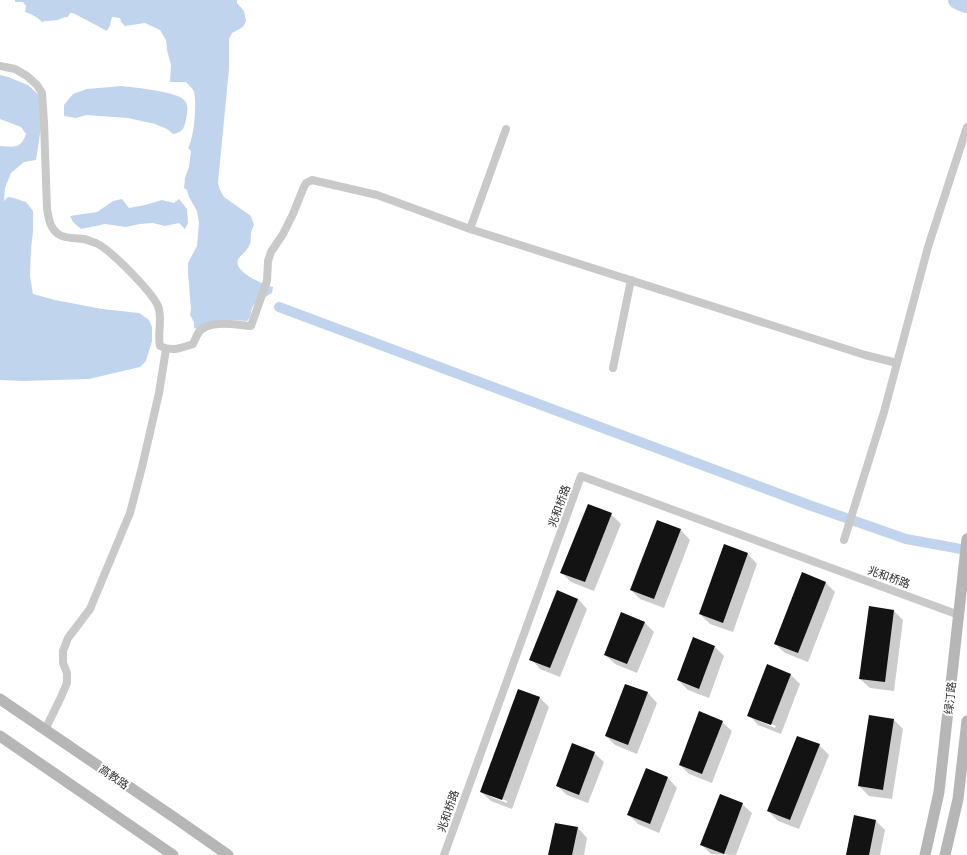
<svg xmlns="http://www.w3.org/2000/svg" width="967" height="855" font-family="'Public Sans','Noto Sans SC',sans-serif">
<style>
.water{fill:#c1d4ed}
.shadow{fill:#0003;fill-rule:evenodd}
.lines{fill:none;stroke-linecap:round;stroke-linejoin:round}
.canal{stroke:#c1d4ed;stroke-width:10}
.river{stroke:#c1d4ed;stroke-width:18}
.building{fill:#131313}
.street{stroke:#c9c9c9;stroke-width:8}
.secondary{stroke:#b6b6b6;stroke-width:11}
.labels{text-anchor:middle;stroke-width:4;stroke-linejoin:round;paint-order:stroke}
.street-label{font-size:11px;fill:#2c2c2c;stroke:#fff}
</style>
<rect width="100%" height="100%" fill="#fff"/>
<!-- water -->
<g class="water">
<path d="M15,0H237V3L244,11L246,21L243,27L232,33L229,39V69L219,172L218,183L220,190L224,197L251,216L254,225C249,234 252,235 250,244C248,250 242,254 238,259C238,260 237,264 238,265C241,275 263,284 273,287L272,293C266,297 257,300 253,306C250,311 252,317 247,321L232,320L211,323L206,332L194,328V322L190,315L191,309L188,273V263L197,246L199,223L197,211L189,197L187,190L184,188L185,178L189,167L191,151L188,148C194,139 197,103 194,92C193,88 188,85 186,82H170L171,65L167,50L166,40L160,30L145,23L125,26L121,22L120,18L112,17L110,25L107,31L73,13H70L68,17C63,17 61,19 57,20C52,21 47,20 42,22C37,17 32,14 25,12L26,6L23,2H15Z"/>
<path d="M0,75L8,77L28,85L42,98L43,114L36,160L24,162L11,173L5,188L4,201L8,197L14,198L26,202L33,211V232L31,248L30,276L33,294L55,300L102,309L139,313L149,320L152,327V341L146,361L140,367L89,379L23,381L0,380V146C14,147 21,149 26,134L21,127L0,119Z"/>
<path d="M122,86C135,88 178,91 185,101C189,106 187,114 186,119C184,129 183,132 173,134L167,129L155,124L128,118L86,115L76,118L64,116V105L73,94L87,89Z"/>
<path d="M122,199L129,208L145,205L162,200L174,203L179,199L187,209L188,223L185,229L179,223L165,226L153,223L140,224L126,227L105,224L81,229L73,222L70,216L97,212L113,201Z"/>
</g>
<!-- shadow -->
<g class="shadow">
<path d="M611,514L621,524L594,591L571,582L561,572Z"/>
<path d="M681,530L690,540L664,608L640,599L631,590Z"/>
<path d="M725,546L748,554L757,564L733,632L710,624L700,614Z"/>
<path d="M825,582L835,592L808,662L785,653L775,644Z"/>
<path d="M578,599L587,609L560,677L540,669L531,659Z"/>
<path d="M869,608L894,611L903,620L894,691L870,688L860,679Z"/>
<path d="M644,622L654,632L637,673L615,664L605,655Z"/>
<path d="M715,647L724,656L709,698L688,690L678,680Z"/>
<path d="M791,675L800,684L781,734L758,725L749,715ZM759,719L776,726L775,728L759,721Z"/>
<path d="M626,685L648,693L657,703L637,754L615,745L606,736Z"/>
<path d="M539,697L549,707L512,809L491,801L481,792ZM491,795L507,801V803L491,797Z"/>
<path d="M894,720L903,729L892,799L869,796L859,786Z"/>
<path d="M722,722L732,731L712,783L689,774L680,765Z"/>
<path d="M819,745L829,755L799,829L778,821L768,811Z"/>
<path d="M594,753L604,762L588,803L567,795L557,786Z"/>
<path d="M647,769L668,778L677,788L659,833L638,824L629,815Z"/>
<path d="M742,804L752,813L736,855L711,854L702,845Z"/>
<path d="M876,821L885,830L880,855H847Z"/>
<path d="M578,828L587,838L584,855H549Z"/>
</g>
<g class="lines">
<!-- canal -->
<path class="canal" d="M279,307L809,505L906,539L967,550"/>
<!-- river -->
<path class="river" d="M957,0L966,4L967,2"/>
</g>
<!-- building -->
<g class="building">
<path d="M588,504L612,513L585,582L560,573Z"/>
<path d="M657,520L681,529L654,599L630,590Z"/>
<path d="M724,544L748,553L723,623L699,614Z"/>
<path d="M802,572L826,582L798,653L774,644Z"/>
<path d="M557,590L578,599L550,668L529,660Z"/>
<path d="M869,606L894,610L885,682L859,679Z"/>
<path d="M621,612L645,622L627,664L604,655Z"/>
<path d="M693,637L715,646L699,689L677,680Z"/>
<path d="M767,664L791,674L771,725L747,716Z"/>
<path d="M625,684L648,692L628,745L605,736Z"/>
<path d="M518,689L540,697L502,800L480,792Z"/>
<path d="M699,711L723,721L702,774L679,765Z"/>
<path d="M869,715L894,719L883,790L858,786Z"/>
<path d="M797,736L820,744L790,820L767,811Z"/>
<path d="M572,743L595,752L579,795L556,786Z"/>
<path d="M646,768L668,777L650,824L627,815Z"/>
<path d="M720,794L743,803L724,854L700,845Z"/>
<path d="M854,815L876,820L869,855H846Z"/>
<path d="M555,823L578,827L572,855H548Z"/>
</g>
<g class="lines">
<!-- street -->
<g class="street">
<path d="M0,66L15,69L27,76L37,85L42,93L44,122L47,209C49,218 49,227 58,234C65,239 75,238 84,239C88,240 92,242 96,243C111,250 151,291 158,306C163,319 157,333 160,346C172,352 181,348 193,344C195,340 196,336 199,332C208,319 237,325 251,326L267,281L268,261L271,252L283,234L293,214L303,189L306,183L312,180L377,195L470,229L865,355L897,363"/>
<path d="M470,229L506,129"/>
<path d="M613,368L631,280"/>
<path d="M844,540L884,412L928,247L967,127"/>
<path d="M45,730L61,697L67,683V673L63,663V651L68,638L90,609L130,513L142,467L159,393L166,349"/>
<path d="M444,855L581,476L959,615"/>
</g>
<!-- secondary -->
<g class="secondary">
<path d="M0,699L178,820L228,855"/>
<path d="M0,736L173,855"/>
<path d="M925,855L939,792L967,539"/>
<path d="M945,855L958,799L967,721"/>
</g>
</g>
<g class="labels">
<!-- street labels -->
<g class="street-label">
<text transform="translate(559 506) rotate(-70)" y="4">兆和桥路</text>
<text transform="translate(889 577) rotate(20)" y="4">兆和桥路</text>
<text transform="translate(950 698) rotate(-84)" y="4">绿汀路</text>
<text transform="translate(114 777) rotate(34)" y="4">高教路</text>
<text transform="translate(448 811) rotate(-71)" y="4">兆和桥路</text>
</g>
</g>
</svg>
